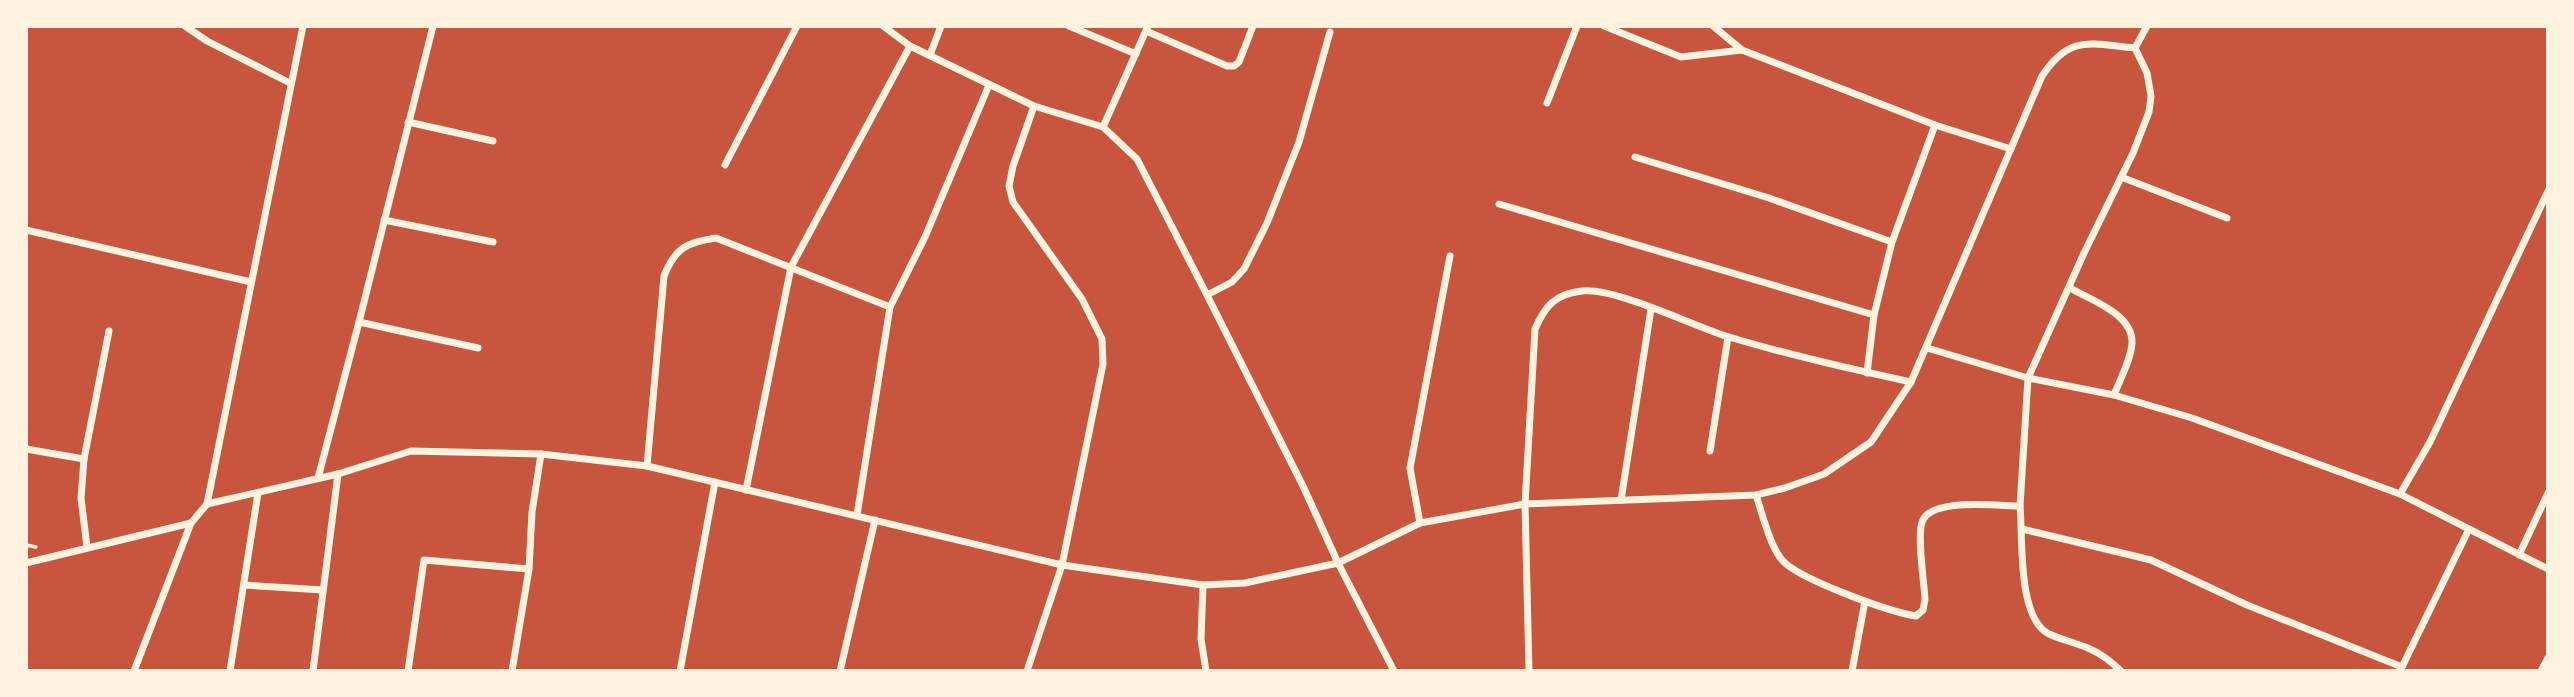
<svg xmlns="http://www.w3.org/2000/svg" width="2574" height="697" font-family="'Roboto Condensed',sans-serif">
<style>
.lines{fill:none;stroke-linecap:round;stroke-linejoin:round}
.path{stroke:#fff3e0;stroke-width:3.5}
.minor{stroke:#fff3e0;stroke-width:7}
</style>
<rect width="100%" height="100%" fill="#c8553d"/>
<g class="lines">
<!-- path -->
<path class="path" d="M26,545L36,547"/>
<!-- minor -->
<g class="minor">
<path d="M185,26L207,41L290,83"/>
<path d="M883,26L910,46L1034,106L1103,127L1137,159L1207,295L1303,486L1338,563L1394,671"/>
<path d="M1069,26L1136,54"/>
<path d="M1604,26L1681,57L1742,50L1935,125L1892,242L1874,315L1867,373"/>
<path d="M1713,26L1742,50"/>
<path d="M1146,31L1227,66H1234L1239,62L1253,26"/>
<path d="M930,55L941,26"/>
<path d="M1547,103L1577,26"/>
<path d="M408,122L493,141"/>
<path d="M1935,125L2011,149"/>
<path d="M1103,127L1148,26"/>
<path d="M1635,157L1769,198L1892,242"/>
<path d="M725,165L797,26"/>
<path d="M2121,177L2227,218"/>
<path d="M1499,204L1874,315"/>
<path d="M384,220L493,242"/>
<path d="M26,230L251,282"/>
<path d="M2070,288C2091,300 2133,314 2132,343C2131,360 2120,379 2114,395"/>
<path d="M1207,295L1232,282L1244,269L1267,223L1299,142L1330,32"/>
<path d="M359,322L478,348"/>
<path d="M1927,348L2028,378L2114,395L2192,418L2400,494L2548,569"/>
<path d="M26,449L84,459L109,331"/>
<path d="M1710,451L1728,337"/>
<path d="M84,459L81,498L87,547"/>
<path d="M647,466L664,276C675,248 687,242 716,238L890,307"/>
<path d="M318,478L359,322L433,26"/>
<path d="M746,490L791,267L910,46"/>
<path d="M2400,494L2430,442L2548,191"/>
<path d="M1756,495C1762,513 1770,546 1782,560C1798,579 1890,612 1916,616L1923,610L1925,599C1924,581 1917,538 1922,522C1930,497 1998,506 2020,506C2023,538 2017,618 2049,634C2062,640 2077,643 2090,649C2102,654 2111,662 2121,671"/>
<path d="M1621,500L1651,309"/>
<path d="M207,504L303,26"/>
<path d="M2020,506L2028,378L2084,253L2133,153L2149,112L2151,96L2147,73L2135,48"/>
<path d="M857,515L890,307L925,237L989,85"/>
<path d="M1420,523L1410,468L1450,256"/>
<path d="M2022,529L2151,560L2247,605L2402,667"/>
<path d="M2519,555L2548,493"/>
<path d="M26,563L191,523L207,504L338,474L411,451L541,454L647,466L1062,565L1203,585L1245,583L1338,563L1420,523L1525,504L1756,495L1785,488L1824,474L1871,442L1911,382L2042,76C2070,34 2090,44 2135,48L2147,26"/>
<path d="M244,585L323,590"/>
<path d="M1203,585L1201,639L1206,671"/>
<path d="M2401,669L2468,531"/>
<path d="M134,671L191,523"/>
<path d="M230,671L258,493"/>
<path d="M313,671L338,474"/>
<path d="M408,671L424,560L529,569"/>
<path d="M512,671L529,569L532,512L541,454"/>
<path d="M680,671L715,482"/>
<path d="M840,671L875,520"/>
<path d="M1027,671L1062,565L1103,364L1102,339L1082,299L1013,202L1009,186L1013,166L1034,106"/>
<path d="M1529,671L1525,504L1535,329C1545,306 1555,294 1582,291C1615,287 1693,326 1729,337C1789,355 1850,369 1911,382"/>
<path d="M1852,671L1865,601"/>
<path d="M2541,671L2548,658"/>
</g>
</g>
<!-- border -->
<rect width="2574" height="697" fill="none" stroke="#fff3e0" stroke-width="56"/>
</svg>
